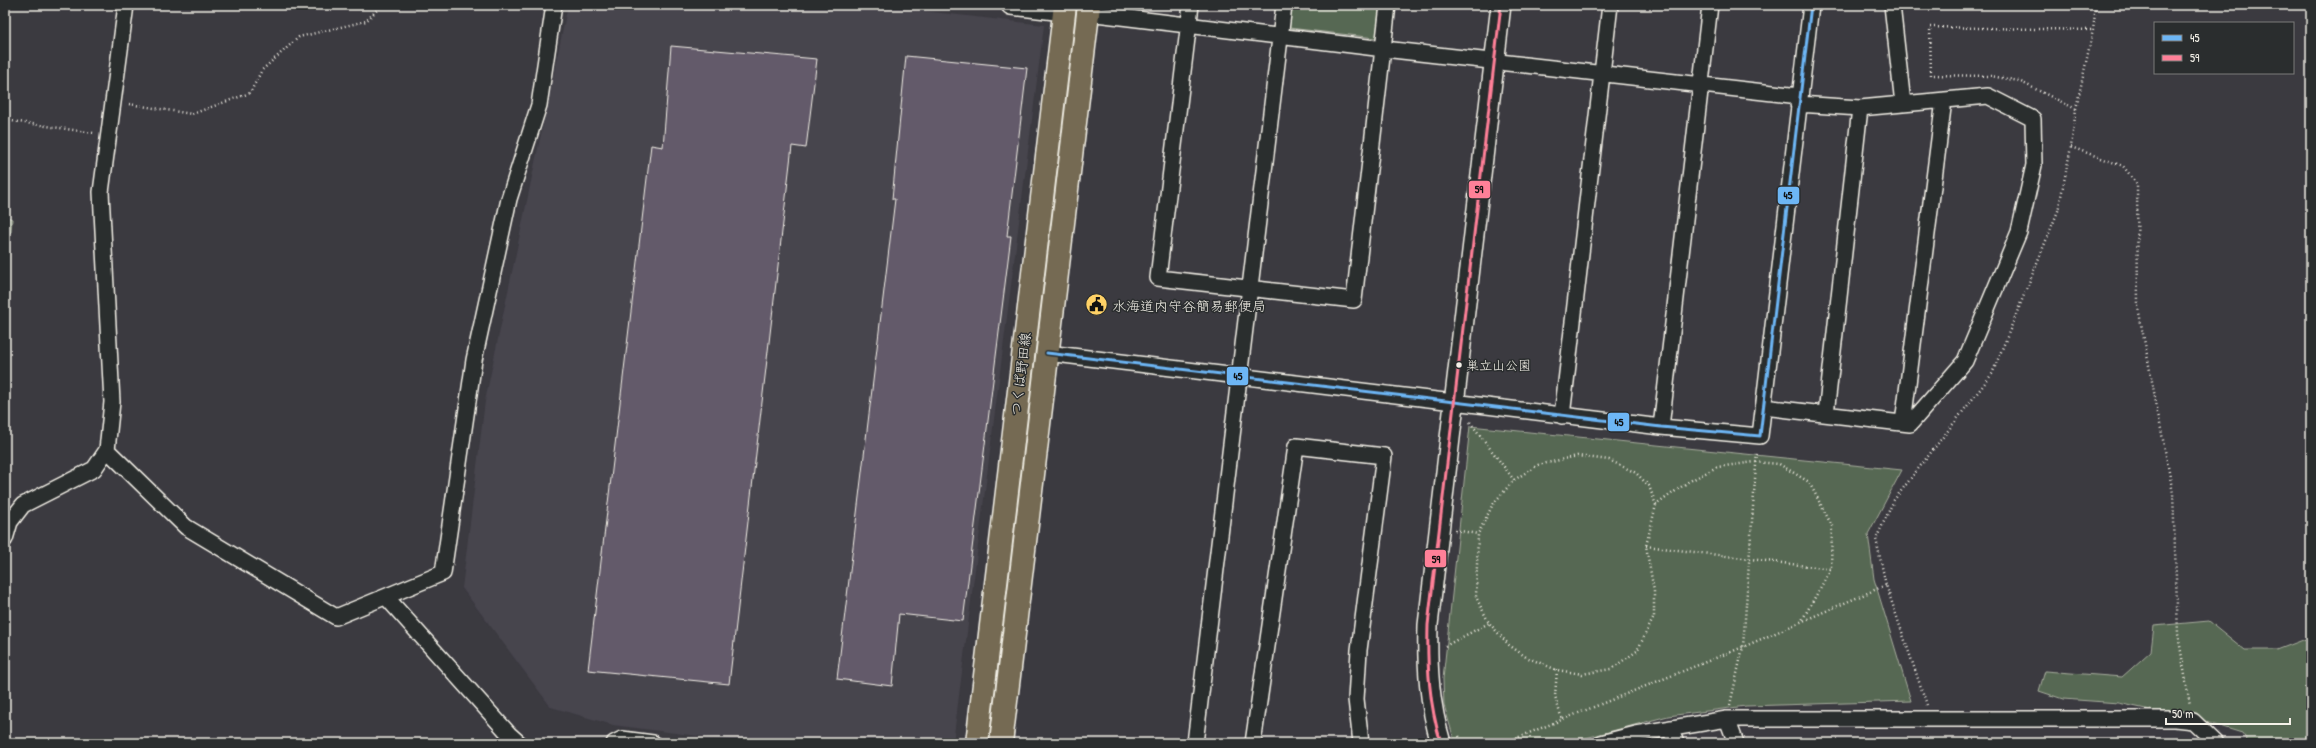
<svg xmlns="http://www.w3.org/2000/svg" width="2316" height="748" font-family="'Patrick Hand','Klee One',sans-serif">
	<rect width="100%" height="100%" fill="#3b3a40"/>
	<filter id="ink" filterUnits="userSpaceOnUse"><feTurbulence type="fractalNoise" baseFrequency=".025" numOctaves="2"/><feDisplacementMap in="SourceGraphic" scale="8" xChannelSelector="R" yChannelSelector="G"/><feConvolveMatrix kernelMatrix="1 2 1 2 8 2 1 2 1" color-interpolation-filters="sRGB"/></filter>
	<g filter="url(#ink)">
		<path fill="#47444d" d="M568,5H872L1044,25L953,743H753L613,725L551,707L462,588L485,401Z"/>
		<path fill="#576852" stroke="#a6ac9d" d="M1291,5H1380L1376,38L1289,28Z
			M5,216L12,219L11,232L5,235Z
			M1470,426L1902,470L1868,534L1874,579L1911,701L1746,706L1668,716L1567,743H1455L1444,705L1443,679Z
			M2209,621L2245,650H2277L2311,637V743H2249L2242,733L2213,724L2119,703L2063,699L2039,691L2045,671L2122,677L2151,651L2154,626Z"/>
		<path fill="#635a6b" stroke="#f4f1e8" d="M671,46L817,59L806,148L792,146L729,684L588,670L651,145L663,147Z
			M906,56L1027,68L1007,236H1011L963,621L899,614L892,686L837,679L895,199H892Z"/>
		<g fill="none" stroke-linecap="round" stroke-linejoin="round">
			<defs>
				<path id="minor" d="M1191,5L1158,278L1354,300L1388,5
					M1892,5L1903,104
					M1088,13L1384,49L1799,96
					M1047,353L1661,427L1760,436L1811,5
					M1763,407L1910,424L1965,361L2019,232L2034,165L2033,119L1988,96L1860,108L1798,104
					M1826,414L1860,108
					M1562,416L1610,5
					M1903,423L1944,100
					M1661,427L1710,5
					M107,450L186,527L336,617L443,573L474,360L509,199L539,105L554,5
					M5,539L10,522L23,505L94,469L107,450L112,402L101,192L126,5
					M387,598L509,734L519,743
					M1727,719L1736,743
					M1670,728L1676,743
					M614,743L622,739L653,743
					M1195,743L1284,5
					M1253,743L1296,446L1384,456L1359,650L1356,699L1361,743
					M1601,743L1636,734L1727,719H2175L2193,721L2216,743"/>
				<path id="tertiary" d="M1011,5L1064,11
					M1441,743C1429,704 1427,666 1428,625L1501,5"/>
				<path id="primary" d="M977,743L1065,5
					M1001,743L1089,5"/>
			</defs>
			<use href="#minor" stroke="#f4f1e8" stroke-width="18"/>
			<use href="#tertiary" stroke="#f4f1e8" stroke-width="22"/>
			<use href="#primary" stroke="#f4f1e8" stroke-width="25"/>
			<path stroke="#f4f1e8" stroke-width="2.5" stroke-dasharray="1 3" stroke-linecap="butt" d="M129,104L192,114L250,93L262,70L299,37L366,21L382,5
				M2076,109L2019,81L1991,76L1931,75L1930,27L2093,30
				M5,120L94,133
				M2071,147L2123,166L2137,184L2138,307L2173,493L2178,634L2190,705
				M1470,422L1514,480
				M1656,505L1649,486L1636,473L1609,460L1577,456L1538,465L1514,480L1493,504L1478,534L1476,597L1489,623L1509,645L1526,657L1557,670L1582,674L1611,669L1637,651L1654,617V591L1646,546L1656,505L1688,482L1717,467L1755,462L1779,464L1809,482L1832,526L1831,569L1801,622
				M1455,530L1478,534
				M1646,546L1831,569
				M1445,646L1489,623
				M1557,670L1555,696L1562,720
				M1730,705L1743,647L1757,451
				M1927,705L1886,585L1876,539L1894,500L1992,374L2058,211L2071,147L2076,109L2093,30L2096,5
				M1459,736L1462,743
				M1504,743L1743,647L1886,585"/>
			<use href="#minor" stroke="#2a2d2e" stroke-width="15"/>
			<use href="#tertiary" stroke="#2a2d2e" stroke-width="19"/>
			<use href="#primary" stroke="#746b52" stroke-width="22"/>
			<defs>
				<path id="bus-1" d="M1047,353L1661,427L1760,436L1811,5"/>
				<path id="bus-2" d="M1441,743C1429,704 1427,666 1428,625L1501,5"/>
			</defs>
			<use href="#bus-1" stroke="#2a2d2e" stroke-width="6"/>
			<use href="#bus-2" stroke="#2a2d2e" stroke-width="6"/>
			<use href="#bus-1" stroke="#6db6f5" stroke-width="3"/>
			<use href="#bus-2" stroke="#ff8098" stroke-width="3"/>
		</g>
	</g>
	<defs>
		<symbol id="civic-disc" viewBox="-11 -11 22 22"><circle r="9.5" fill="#ffd166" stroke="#2a2d2e"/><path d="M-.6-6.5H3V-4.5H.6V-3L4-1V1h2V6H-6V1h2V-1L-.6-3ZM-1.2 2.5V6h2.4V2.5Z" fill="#111"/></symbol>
	</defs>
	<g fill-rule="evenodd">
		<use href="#civic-disc" x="1084" y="292" width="25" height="25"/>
	</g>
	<circle fill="#f4f1e8" stroke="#2a2d2e" stroke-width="1.5" cx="1459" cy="365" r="3.5"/>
	<g text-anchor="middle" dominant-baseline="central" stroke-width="3" stroke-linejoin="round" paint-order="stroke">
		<g font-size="13" fill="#f4f1e8" stroke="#2a2d2e" text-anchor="start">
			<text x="1466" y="365">巣立山公園</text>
		</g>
		<g font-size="14" fill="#f4f1e8" stroke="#2a2d2e" text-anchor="start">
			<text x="1112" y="305">水海道内守谷簡易郵便局</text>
		</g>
		<g font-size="14" fill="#f4f1e8" stroke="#2a2d2e">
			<text transform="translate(1020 374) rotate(-83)">つくば野田線</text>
		</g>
	</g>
	<g stroke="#2a2d2e" stroke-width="1.5">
		<rect x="1468" y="180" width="23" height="19" rx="4" fill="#ff8098"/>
		<rect x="1777" y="186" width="23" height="19" rx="4" fill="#6db6f5"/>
		<rect x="1226" y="366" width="23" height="20" rx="4" fill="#6db6f5"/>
		<rect x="1607" y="412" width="23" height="20" rx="4" fill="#6db6f5"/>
		<rect x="1424" y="549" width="23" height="19" rx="4" fill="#ff8098"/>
	</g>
	<g font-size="11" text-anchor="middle" font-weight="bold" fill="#111">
		<text x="1479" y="193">59</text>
		<text x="1788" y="199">45</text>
		<text x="1238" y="380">45</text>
		<text x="1619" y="426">45</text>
		<text x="1436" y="563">59</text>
	</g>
	<rect width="2316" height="748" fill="none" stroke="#2a2d2e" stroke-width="20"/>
	<rect x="10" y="10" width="2296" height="728" fill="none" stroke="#f4f1e8" stroke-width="1.5" filter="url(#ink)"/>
	<rect x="2154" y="22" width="140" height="52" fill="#2a2d2e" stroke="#7b7b78"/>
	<rect x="2162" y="35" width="20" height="6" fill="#6db6f5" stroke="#7b7b78"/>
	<text x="2190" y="42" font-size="12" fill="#f4f1e8">45</text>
	<rect x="2162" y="55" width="20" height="6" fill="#ff8098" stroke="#7b7b78"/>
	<text x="2190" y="62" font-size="12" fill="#f4f1e8">59</text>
	<path d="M2166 718v6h124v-6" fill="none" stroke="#f4f1e8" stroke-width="2"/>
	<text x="2172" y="718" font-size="12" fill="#f4f1e8" stroke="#2a2d2e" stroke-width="3" paint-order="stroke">50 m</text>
</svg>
